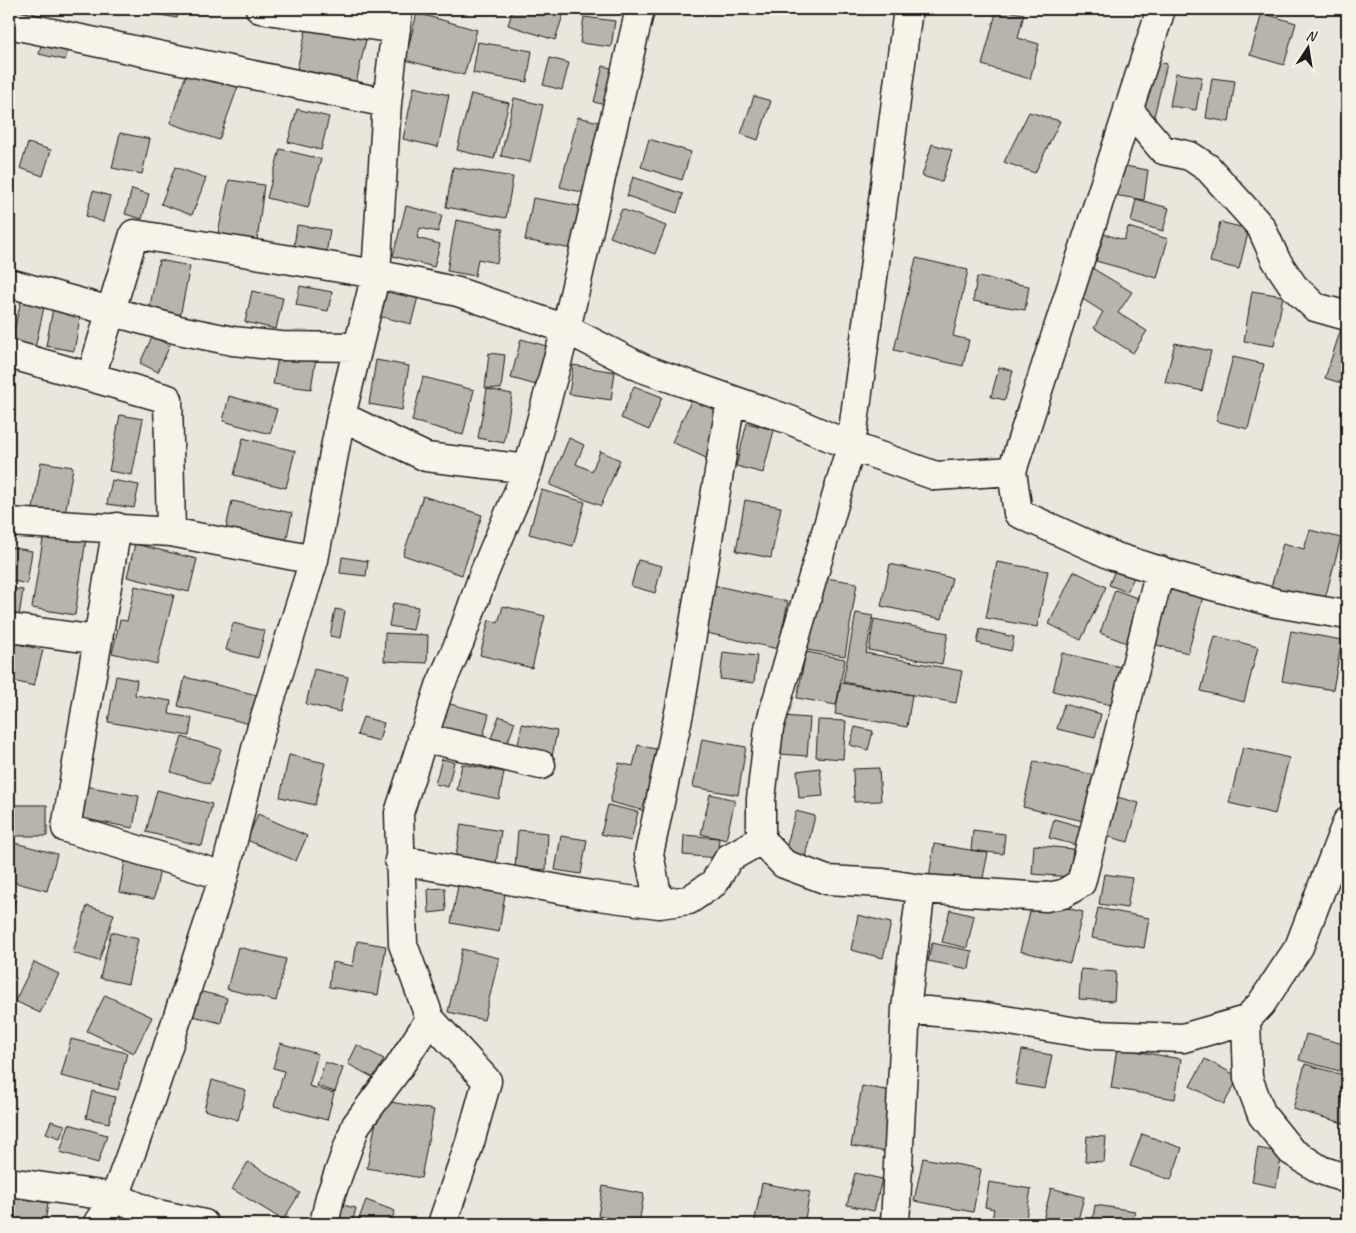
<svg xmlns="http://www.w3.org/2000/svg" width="1356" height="1233" font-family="Caveat,sans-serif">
	<rect width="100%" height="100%" fill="#eae6dc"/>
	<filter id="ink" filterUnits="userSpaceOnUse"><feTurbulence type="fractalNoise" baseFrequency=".02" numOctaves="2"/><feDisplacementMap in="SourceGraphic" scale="10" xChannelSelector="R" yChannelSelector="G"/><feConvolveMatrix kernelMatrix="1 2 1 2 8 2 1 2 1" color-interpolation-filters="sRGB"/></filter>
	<g filter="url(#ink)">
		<path fill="#b6b4ac" stroke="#1c1c1c" d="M139,9H179L177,18L139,11Z
			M513,9H565L555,40L508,25Z
			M997,9L1024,14L1018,38L1039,44L1030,79L982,65Z
			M417,13L477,30L464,75L405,60Z
			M1262,13L1296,23L1284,65L1250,55Z
			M584,17L615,21L611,47L580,43Z
			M308,21L367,35L356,83L297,69Z
			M45,27L72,34L65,60L39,54Z
			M478,42L532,51L527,82L473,73Z
			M1141,57L1167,64L1153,120L1127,113Z
			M550,58L569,63L562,90L543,85Z
			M190,62L241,78L219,140L170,123Z
			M603,66L626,72L617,108L594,102Z
			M1176,73L1202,77L1196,110L1170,106Z
			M1212,78L1235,81L1229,122L1206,118Z
			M414,87L449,95L438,147L403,139Z
			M471,94L509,103L494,159L457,150Z
			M754,96L771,101L758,140L741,134Z
			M514,98L543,105L530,162L501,156Z
			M297,109L329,117L321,150L288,142Z
			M1029,112L1060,121L1035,173L1004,162Z
			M578,117L603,123L585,193L560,187Z
			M120,133L150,139L142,174L112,168Z
			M649,139L691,152L682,180L641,167Z
			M28,143L51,150L43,176L20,168Z
			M932,144L952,150L942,182L922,176Z
			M280,149L321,159L308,208L267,198Z
			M1119,165L1148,170L1144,200L1114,195Z
			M175,167L206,178L192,215L161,204Z
			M453,167L513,177L506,218L446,207Z
			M633,177L683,194L677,213L627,196Z
			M229,180L264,185L257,242L218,233Z
			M132,189L149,194L142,219L125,214Z
			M93,191L110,196L103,222L86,216Z
			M533,198L585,207L577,250L525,240Z
			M1136,199L1169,208L1163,231L1131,222Z
			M406,206L442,215L438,232L420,228L417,238L440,244L434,267L393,256Z
			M622,209L666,226L655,254L610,237Z
			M456,220L503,229L497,263L478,259L475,276L447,271Z
			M1220,222L1249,229L1239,269L1210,262Z
			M297,225L330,230L325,260L293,254Z
			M1128,227L1168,239L1157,278L1096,261L1104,234L1124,240Z
			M916,258L968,270L953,336L969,340L963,366L894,350Z
			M159,260L190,266L180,317L149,311Z
			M1092,268L1132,292L1118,313L1147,331L1133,353L1094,328L1103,312L1076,295Z
			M977,277L1029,286L1025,310L973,301Z
			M381,285L419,293L411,324L374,315Z
			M300,286L332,292L328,311L296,305Z
			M252,291L283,298L276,329L245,322Z
			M1252,291L1283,296L1274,346L1244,341Z
			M21,301L44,307L35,348L11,343Z
			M53,308L81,313L74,351L46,346Z
			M1341,329L1347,331V385L1325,378Z
			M152,337L170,345L158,372L140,363Z
			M521,339L550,347L540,386L511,378Z
			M1175,343L1211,351L1202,391L1165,382Z
			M279,352L316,357L311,389L273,384Z
			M489,353L505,355L501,389L485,388Z
			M1233,357L1264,364L1248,429L1216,421Z
			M376,360L409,366L402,410L369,404Z
			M573,365L615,372L611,400L569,394Z
			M999,367L1013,371L1005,400L991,397Z
			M423,377L474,390L463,435L412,421Z
			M634,386L662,397L649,430L621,418Z
			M487,389L512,394L504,443L478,438Z
			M229,396L277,409L270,434L223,421Z
			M692,399L726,415L706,458L672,442Z
			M120,415L143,419L132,475L109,471Z
			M747,423L774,430L763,473L736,466Z
			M243,438L295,451L286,488L234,475Z
			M569,438L584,445L576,464L592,471L600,451L620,460L601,506L550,485Z
			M41,462L73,467L65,515L33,509Z
			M9,473L13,474L9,494Z
			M112,480L139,485L134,508L107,504Z
			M541,490L585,502L573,546L529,534Z
			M423,496L482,515L462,575L403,555Z
			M745,500L781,507L771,558L736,551Z
			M232,501L292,513L286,542L226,528Z
			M1310,530L1341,538L1322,610L1269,595L1283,543L1304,549Z
			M44,533L86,539L75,615L32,608Z
			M135,544L197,559L189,592L127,577Z
			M9,547L32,551L27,584L9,580Z
			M342,557L368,561L366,576L340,573Z
			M638,560L662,566L655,593L631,586Z
			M997,562L1048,571L1037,627L986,618Z
			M890,564L952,578L942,619L881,606Z
			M1116,567L1135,575L1127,592L1109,585Z
			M1074,571L1106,587L1081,640L1049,624Z
			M820,577L857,583L845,656L807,650Z
			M709,584L788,602L778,649L698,631Z
			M1169,584L1204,593L1188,653L1153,644Z
			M135,586L174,595L157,664L112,653L120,620L127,621Z
			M9,588L23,590L18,623L9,622Z
			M1115,590L1146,601L1132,645L1100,633Z
			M393,603L418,607L413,630L389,626Z
			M503,606L545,616L532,668L480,655L489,620L498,623Z
			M335,609L345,611L340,638L330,636Z
			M856,613L873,616L866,653L962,671L956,703L843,682Z
			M874,619L948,633L942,664L869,650Z
			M233,623L265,631L258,658L226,650Z
			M980,629L1014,637L1011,651L977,643Z
			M1291,631L1342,640L1333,690L1282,681Z
			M385,633L428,635L427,663L384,661Z
			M1215,636L1258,647L1244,702L1201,691Z
			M9,642L43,650L34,686L9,680Z
			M723,652L757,656L754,683L720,679Z
			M806,652L845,659L836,705L797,698Z
			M1062,653L1121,667L1111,705L1053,691Z
			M314,669L348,677L340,712L306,704Z
			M116,676L137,680L135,695L171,701L169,714L192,718L189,736L108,722Z
			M185,677L257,695L250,724L178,706Z
			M841,683L912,695L907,727L835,714Z
			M446,703L489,714L480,748L438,738Z
			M1064,704L1101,714L1095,738L1057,729Z
			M499,716L515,722L505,750L489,744Z
			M782,716L810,718L807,756L780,754Z
			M363,717L384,723L379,741L357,735Z
			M818,720L846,721L843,759L816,757Z
			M522,724L557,731L552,757L517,750Z
			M855,727L873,731L868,750L850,745Z
			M9,730L15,731L9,764Z
			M182,737L221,749L210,784L171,772Z
			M702,739L746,747L738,795L693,787Z
			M638,745L664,751L649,812L610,802L619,763L633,766Z
			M1243,747L1289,758L1275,814L1229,803Z
			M289,755L325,763L315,805L280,797Z
			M442,759L454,762L448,787L435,784Z
			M1034,761L1103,777L1092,823L1023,807Z
			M462,764L504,772L499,799L457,790Z
			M820,768L823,796L799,798L797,771Z
			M879,768L881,801L854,802L853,769Z
			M85,786L139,796L133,828L79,818Z
			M157,790L212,804L202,846L146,832Z
			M710,794L735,800L726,840L701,834Z
			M1117,797L1139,803L1128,842L1106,836Z
			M9,805H47V836H9Z
			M608,805L638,812L631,841L601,834Z
			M796,811L815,816L805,857L785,852Z
			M258,814L307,836L296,861L247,840Z
			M1054,819L1093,830L1088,848L1049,838Z
			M461,824L501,831L496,863L456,856Z
			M518,830L548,833L546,870L515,867Z
			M973,830L1005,834L1003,854L971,850Z
			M684,835L719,838L717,858L683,855Z
			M561,836L587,840L581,874L555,870Z
			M11,842L57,854L47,891L9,881Z
			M934,844L988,853L981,887L929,878Z
			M1034,845L1073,849L1070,877L1032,874Z
			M125,861L160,869L154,899L119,892Z
			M1104,874L1132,878L1127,908L1099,904Z
			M459,880L506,888L499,932L451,923Z
			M445,888L446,911L429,913L428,889Z
			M9,891L17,894L9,921Z
			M1033,900L1083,912L1070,963L1020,951Z
			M87,906L114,914L99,961L73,953Z
			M1098,908L1149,918L1144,948L1092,938Z
			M950,910L974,916L967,948L942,942Z
			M858,915L891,923L883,958L851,950Z
			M111,932L138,939L128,984L100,978Z
			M357,941L386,946L378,995L329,987L332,962L353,966Z
			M932,943L972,951L969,969L928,961Z
			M238,947L286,959L276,1001L227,989Z
			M462,949L499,958L484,1020L448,1012Z
			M34,962L59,974L40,1013L15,1001Z
			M1081,969L1116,972L1114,1001L1079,999Z
			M194,990L227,998L221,1023L189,1015Z
			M105,995L152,1017L134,1053L87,1031Z
			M1306,1034L1347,1045V1073L1299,1060Z
			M71,1039L127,1053L118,1090L61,1076Z
			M280,1043L318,1054L309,1086L334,1093L327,1120L274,1106L284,1071L273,1068Z
			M357,1045L384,1059L374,1078L348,1064Z
			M1117,1048L1181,1059L1175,1099L1111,1088Z
			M1022,1050L1052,1055L1045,1089L1015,1084Z
			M1205,1059L1239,1077L1224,1104L1190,1086Z
			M325,1062L343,1068L335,1092L317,1086Z
			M1305,1064L1347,1076L1342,1103L1347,1105V1124L1293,1109Z
			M212,1080L246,1090L238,1120L204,1110Z
			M862,1086L898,1092L888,1152L851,1146Z
			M92,1091L115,1097L109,1123L86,1118Z
			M380,1100L434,1110L421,1178L367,1168Z
			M51,1121L65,1125L60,1138L46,1133Z
			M69,1124L107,1135L98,1163L60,1152Z
			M1142,1134L1182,1148L1171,1180L1130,1166Z
			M1087,1136L1106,1137L1104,1162L1085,1161Z
			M1258,1148L1282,1153L1276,1187L1252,1182Z
			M923,1158L981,1169L973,1212L914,1201Z
			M248,1162L300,1193L283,1220L232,1189Z
			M855,1173L882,1179L874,1211L847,1205Z
			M989,1182L1031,1189L1025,1224H991L994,1209L985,1207Z
			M762,1183L810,1192L804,1224H754Z
			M603,1186L644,1194L639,1224L598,1216Z
			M1051,1188L1084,1197L1077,1224H1042Z
			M9,1196L48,1203L45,1224H9Z
			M366,1200L395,1211L390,1224H357Z
			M333,1203L356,1208L352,1224H328Z
			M1095,1205L1135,1211L1132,1224H1092Z"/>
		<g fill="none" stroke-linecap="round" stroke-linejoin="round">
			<defs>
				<path id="minor" d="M260,9L396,29
					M9,24L387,103
					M1128,109L1163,150L1190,156L1208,168L1261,227L1276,260L1294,287L1315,307L1347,316
					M9,283L179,330L233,341L281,346L357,347
					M9,354L168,399L171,532
					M91,377L134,234L376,274L458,292L566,329L642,368L790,420L851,446L936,476L1012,471L1018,513L1113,556L1183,578L1276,603L1347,615
					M341,416L426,457L528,469
					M1012,471L1161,9
					M9,522L171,532L314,560L260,733L224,876L150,1101L115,1197L97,1224
					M117,527L66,828L224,876
					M314,560L341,416L376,274L387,103L398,9
					M9,628L98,640
					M422,737L541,765
					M399,860L591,895L659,904L689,900L714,883L729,858L761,840
					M921,889L1046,897L1063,894L1081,883L1160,570
					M659,904L649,854L680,708L731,400
					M906,1009L980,1016L1095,1035L1183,1038L1246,1020L1261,1004L1299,947L1347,822
					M430,1019L487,1081L470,1142L442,1224
					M1246,1020L1248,1078L1262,1115L1291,1151L1321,1170L1347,1179
					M9,1182L115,1197L153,1213L204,1224
					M324,1224L330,1197L356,1125L397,1070L430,1019L403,944L399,813L440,686L460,641L484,573L528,469L566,329L640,9
					M895,1224L906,1009L921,889L883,883L827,880L784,864L761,840V799L769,728L851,446L908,9"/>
			</defs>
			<use href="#minor" stroke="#1c1c1c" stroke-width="31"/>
			<use href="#minor" stroke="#f7f3e8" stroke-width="28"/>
		</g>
	</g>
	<rect width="1356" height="1233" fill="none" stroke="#f7f3e8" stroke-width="30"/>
	<rect x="15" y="15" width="1326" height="1203" fill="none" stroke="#1c1c1c" stroke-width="2" filter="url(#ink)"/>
	<g transform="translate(1308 48) rotate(12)" stroke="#f7f3e8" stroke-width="4" paint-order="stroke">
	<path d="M0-4L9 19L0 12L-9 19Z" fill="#1c1c1c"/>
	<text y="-8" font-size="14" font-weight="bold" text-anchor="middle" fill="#1c1c1c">N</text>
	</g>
</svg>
